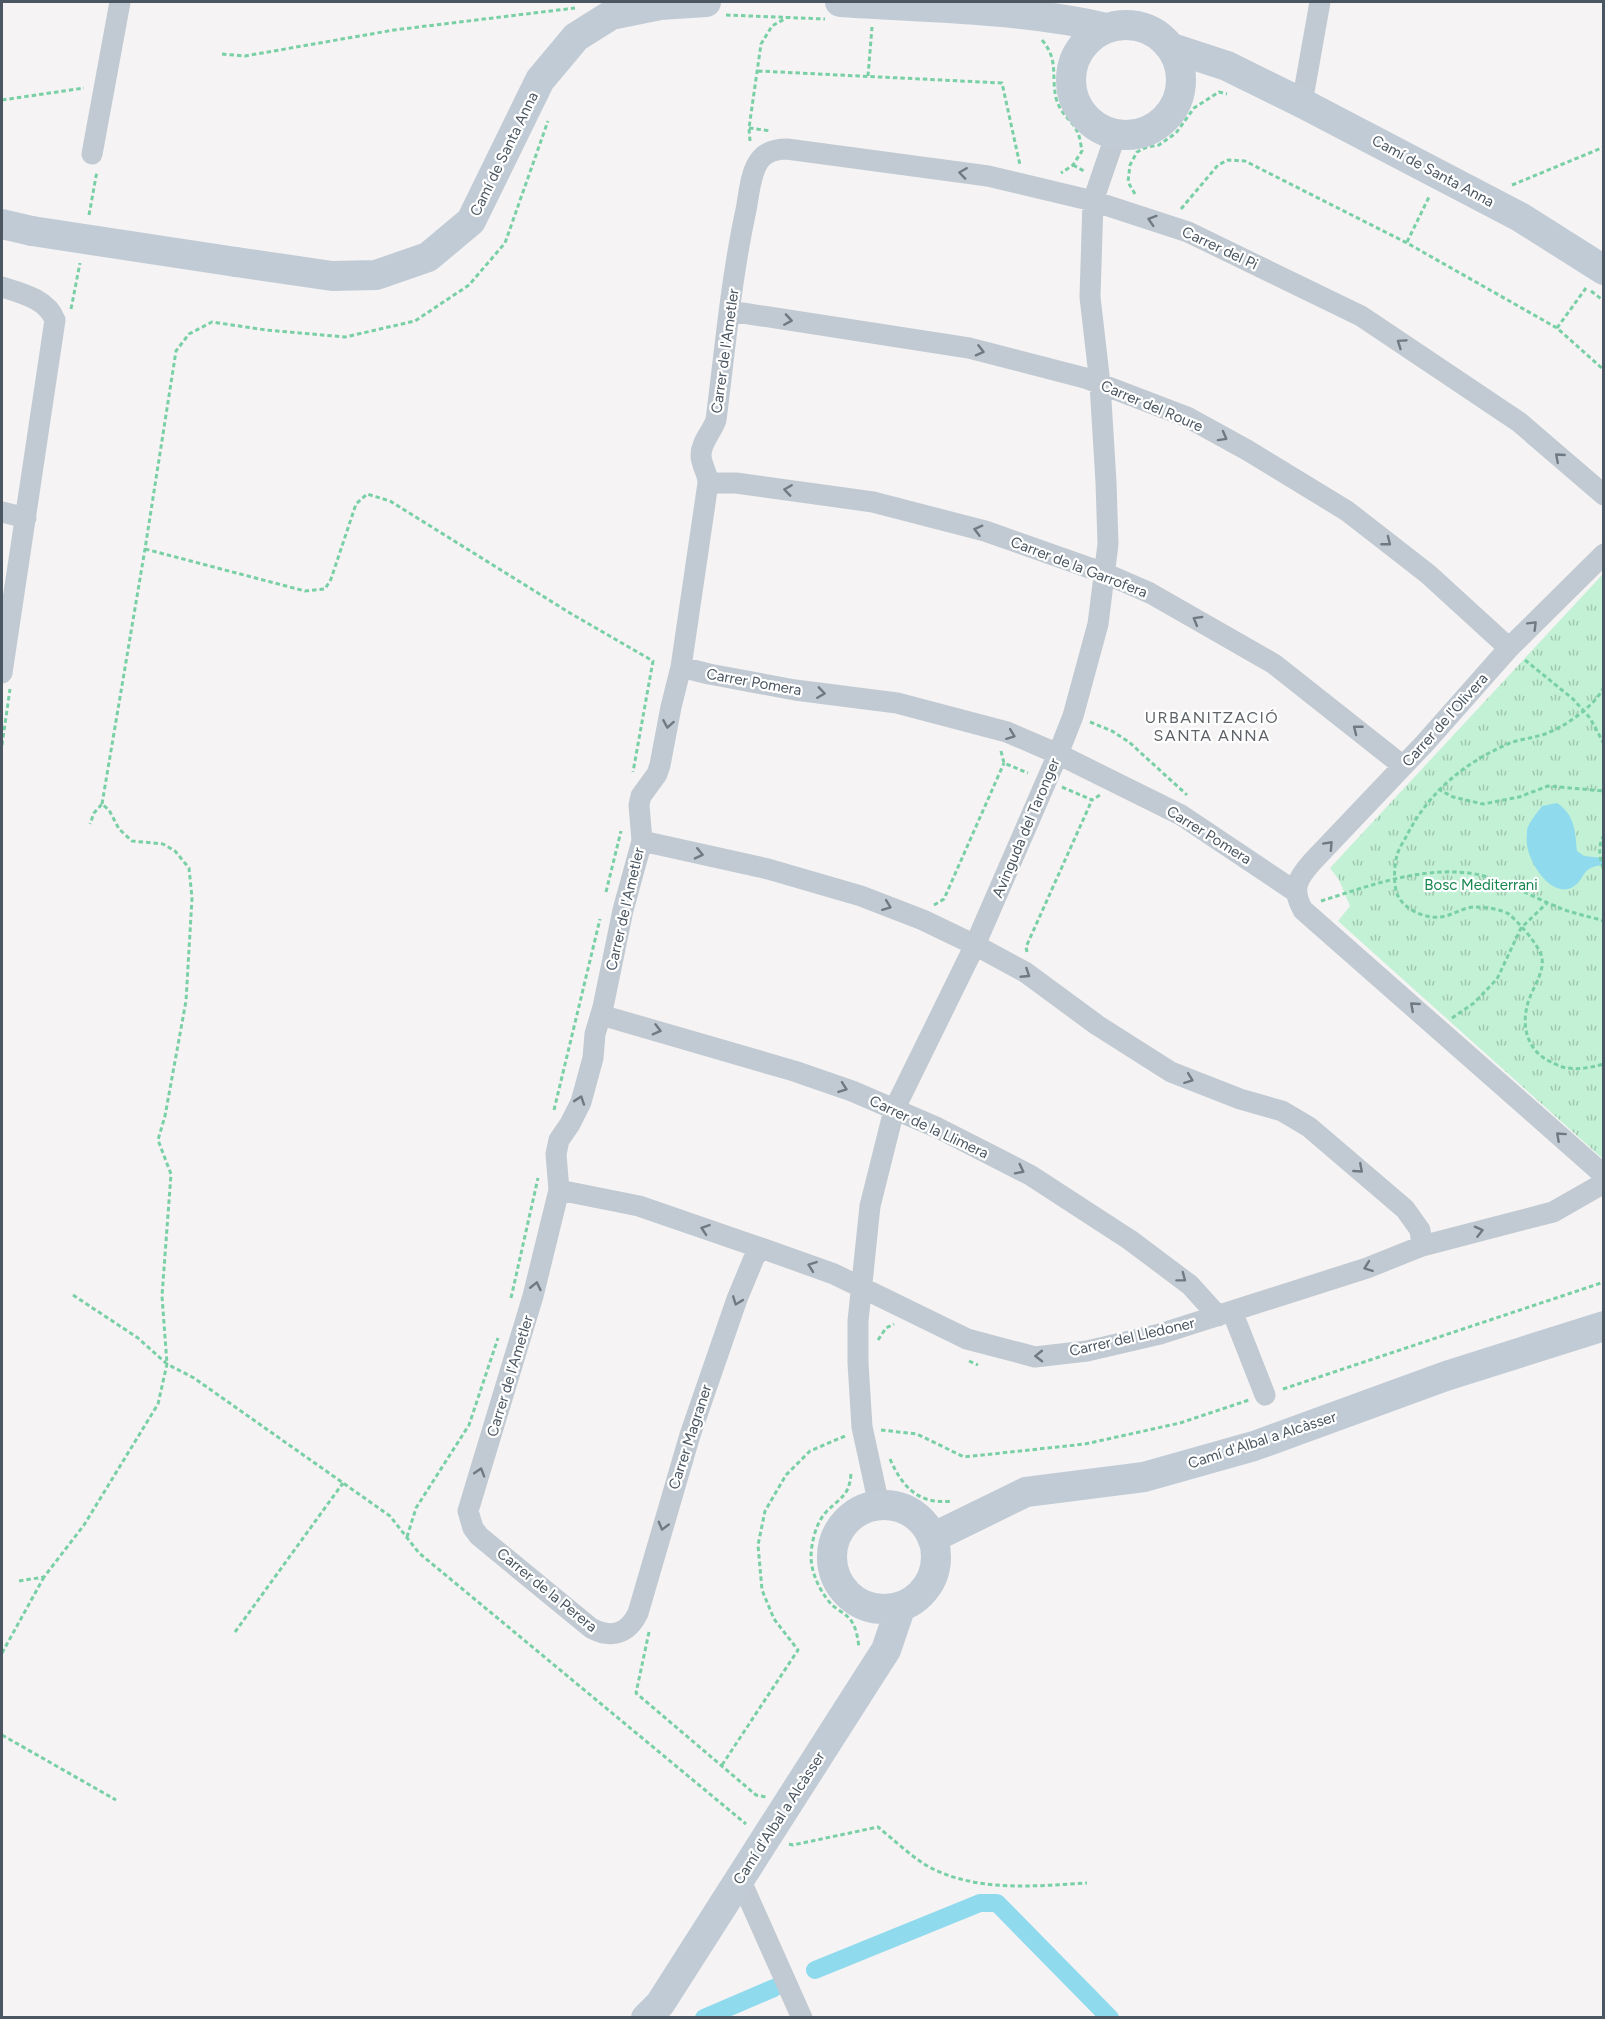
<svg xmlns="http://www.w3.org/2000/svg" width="1605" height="2019" font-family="Figtree,sans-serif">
	<defs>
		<pattern id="grass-tufts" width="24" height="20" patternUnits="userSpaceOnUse" patternTransform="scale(1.5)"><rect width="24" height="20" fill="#c3f1d5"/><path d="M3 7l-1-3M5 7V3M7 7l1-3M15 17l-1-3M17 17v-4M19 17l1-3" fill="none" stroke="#a0c6b0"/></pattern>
	</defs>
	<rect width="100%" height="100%" fill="#f5f3f3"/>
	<path fill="url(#grass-tufts)" d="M1603,574V1159L1338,921L1350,906L1339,880L1330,868Z"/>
	<path fill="#90daee" d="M1557,803C1575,815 1575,831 1577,851L1584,856L1603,858V865C1579,867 1586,881 1571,888C1550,897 1528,861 1527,844C1526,840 1527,834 1527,830C1529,822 1537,813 1542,806Z"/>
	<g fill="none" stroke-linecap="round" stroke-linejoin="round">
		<path stroke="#90daee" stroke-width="18" d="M815,1970L980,1903H997L1110,2018
			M704,2018L774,1988"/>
		<path stroke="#7ad0a6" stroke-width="3" stroke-dasharray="4.5 3" stroke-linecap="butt" d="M726,15L825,19
			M1042,40C1059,60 1051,75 1056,98C1061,116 1072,119 1078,133C1080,138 1081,146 1082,151L1073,165L1061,173
			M222,54L245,56L394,30L575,8
			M758,71L1002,83L1020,165
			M868,76L872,27
			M2,100L84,88
			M749,128L771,131
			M750,141L749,128L761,44L772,26L788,17
			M1073,165L1084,171
			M1512,185L1604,147
			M1135,194L1128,182L1130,165L1137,152L1147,147L1159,145L1176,133L1194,108L1219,92L1227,94
			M1181,209L1218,165L1228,160L1245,161L1407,243L1557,328L1604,370
			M89,215L97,171
			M1407,242L1429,197
			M1591,291L1604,301
			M71,309L80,263
			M1557,328L1586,288
			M145,549L305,591L325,589L331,579L356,504L367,494L390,501L570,613L653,661L633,772
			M1525,660L1573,699L1590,718L1604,744
			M1604,687C1594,707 1566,726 1545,734C1533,738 1521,739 1510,743C1465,762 1429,792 1407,835C1404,841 1399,848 1397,855C1394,866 1393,885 1398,896C1405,910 1426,919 1440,917C1452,916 1463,907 1475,907C1485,907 1502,909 1510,915C1519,923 1540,946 1542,958C1544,972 1535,984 1530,997C1520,1022 1525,1050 1551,1062C1556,1064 1562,1068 1568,1068C1580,1070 1592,1067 1604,1064
			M1090,722L1112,731L1129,742L1187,795
			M2,745L10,689
			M1001,751L1004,763L1028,773
			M1062,787L1092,800L1100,795
			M1438,789L1453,797L1483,804L1519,797L1548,786L1604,791
			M102,804L145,549L176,351L189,334L212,322L266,330L345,337L415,321L469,285L505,243L548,121
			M1604,835C1597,846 1600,859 1604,871
			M606,892L621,831
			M1321,901C1369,886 1418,867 1469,873C1499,877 1528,895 1555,906C1570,913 1588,916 1604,921
			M934,905L944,899L1004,763
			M1027,952L1026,947L1092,800
			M1452,1018L1474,1003L1497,979L1521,928L1547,903
			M554,1110L600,919
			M73,1295L138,1338L167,1364L162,1296L171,1174L158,1140L165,1116L186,1001L192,898L189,868L175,851L163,844L132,841L119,829L109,810L102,804L94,813L90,824
			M511,1298L538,1178
			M878,1340L886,1328L894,1324
			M969,1361L978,1365
			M1283,1389L1604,1282
			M881,1430L917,1434L964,1457L1085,1444L1180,1423L1249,1400
			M890,1459C902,1486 918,1505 951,1501
			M851,1474C849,1496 841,1497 827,1511C816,1522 811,1543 811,1558C812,1575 820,1591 831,1604C836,1609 844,1613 849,1618C856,1625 858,1639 859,1648
			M407,1537L416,1508L469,1425L498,1338
			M19,1581L44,1577L84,1525L158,1404L167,1364L194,1378L390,1516L419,1553L746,1824
			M235,1632L343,1483
			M649,1632L636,1693L756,1795L766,1797
			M2,1653L44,1577
			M2,1735L116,1800
			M722,1765L798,1650L774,1619L762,1590L758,1545L765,1511L786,1475L810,1451L845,1436
			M789,1844L793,1845L878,1827C893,1839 916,1861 933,1869C981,1892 1035,1886 1087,1883"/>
		<path stroke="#c1cad2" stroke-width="21" d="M1302,103L1320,2
			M92,154L120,2
			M2,287C21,293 47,299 55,320L2,673
			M730,311L969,348L1085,378L1187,417L1247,450L1347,511L1428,574L1509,648
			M708,483H736L873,502L985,531L1104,573L1150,593L1274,664L1403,766
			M2,512L26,518
			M1604,554L1509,648L1425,743L1312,862C1297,879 1291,889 1303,910L1604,1175
			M681,667L709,674L795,690L897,703L1007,732L1058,754L1181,815L1296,892
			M642,841L768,869L861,896L923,920L975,945L1025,972L1097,1025L1171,1072L1240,1099L1282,1111L1309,1127L1405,1209L1420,1230L1422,1246
			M601,1015L794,1071L852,1091L938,1128L1030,1175L1130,1240L1190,1285L1218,1316
			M559,1190L639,1206L761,1248L834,1274L967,1339L1035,1357L1087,1351L1160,1334L1367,1268L1422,1246L1553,1212L1604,1183
			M761,1248L754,1258L737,1299L690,1435L638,1613C628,1634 611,1639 591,1628L479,1536L473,1528L468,1511L533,1296L559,1190L556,1154L559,1140L570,1124L581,1102L593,1058L595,1034L603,1007L623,910L642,841L639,805L641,796L657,774L660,765L671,707L681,667L708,483C708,473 701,465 701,455C701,442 712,432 716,420C725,350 731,279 746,210C749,195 750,174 759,161C766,151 776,149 787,149L988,176L1093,201L1188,232L1361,316L1519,422L1604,495
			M1232,1311L1265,1395
			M879,1505L862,1427L858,1363V1321L870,1206L894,1110L975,945L1058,754L1073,716L1098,624L1108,544L1106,482L1100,384L1090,297L1093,201L1116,134
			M740,1879L802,2018"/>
		<path stroke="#c1cbd6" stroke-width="30" d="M840,2C929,8 1020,8 1107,28
			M1071 80a55 55 0 1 1 110 0a55 55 0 1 1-110 0Z
			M1172,48L1227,66L1302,103L1520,217L1604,270
			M2,224L32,231
			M236,262L332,276L376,275L428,257L471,221L540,80L576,37L611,15L660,5L706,2
			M832 1557a52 52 0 1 1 104 0a52 52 0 1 1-104 0Z
			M932,1538L1026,1492L1144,1477L1254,1446L1446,1376L1604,1326
			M646,2018L660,2004L868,1678L886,1650L901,1606"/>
		<path stroke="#c1cbd6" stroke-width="30" d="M32,231L236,262"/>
	</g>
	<defs><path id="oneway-chevron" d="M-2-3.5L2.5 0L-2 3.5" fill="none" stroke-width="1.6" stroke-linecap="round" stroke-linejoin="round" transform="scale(1.5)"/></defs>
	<g stroke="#6e7983">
		<use href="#oneway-chevron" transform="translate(963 173) rotate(-172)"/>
		<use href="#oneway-chevron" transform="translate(1152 220) rotate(-162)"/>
		<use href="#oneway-chevron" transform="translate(788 320) rotate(9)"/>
		<use href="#oneway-chevron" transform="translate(1401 343) rotate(-146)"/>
		<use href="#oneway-chevron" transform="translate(980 351) rotate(14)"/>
		<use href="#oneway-chevron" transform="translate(1223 437) rotate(29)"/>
		<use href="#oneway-chevron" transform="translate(1559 457) rotate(-139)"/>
		<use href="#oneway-chevron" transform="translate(788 490) rotate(-172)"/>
		<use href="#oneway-chevron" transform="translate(978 530) rotate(-165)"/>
		<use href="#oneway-chevron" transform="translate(1387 542) rotate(38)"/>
		<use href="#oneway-chevron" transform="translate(1197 620) rotate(-150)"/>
		<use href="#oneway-chevron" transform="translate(1533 625) rotate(-45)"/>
		<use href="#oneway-chevron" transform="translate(821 693) rotate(8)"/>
		<use href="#oneway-chevron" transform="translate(668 724) rotate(100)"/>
		<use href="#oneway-chevron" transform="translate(1357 729) rotate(-142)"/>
		<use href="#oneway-chevron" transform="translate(1011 735) rotate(21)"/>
		<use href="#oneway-chevron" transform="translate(1329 845) rotate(-47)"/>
		<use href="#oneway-chevron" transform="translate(699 854) rotate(13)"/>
		<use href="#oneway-chevron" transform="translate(887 906) rotate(21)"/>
		<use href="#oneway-chevron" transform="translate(1026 974) rotate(33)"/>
		<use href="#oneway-chevron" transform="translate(1414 1006) rotate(-139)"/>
		<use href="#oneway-chevron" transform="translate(657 1030) rotate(15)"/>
		<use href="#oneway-chevron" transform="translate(1189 1079) rotate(21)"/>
		<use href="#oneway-chevron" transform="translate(843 1088) rotate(20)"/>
		<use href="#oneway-chevron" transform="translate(580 1100) rotate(-71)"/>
		<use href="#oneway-chevron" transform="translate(1560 1136) rotate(-138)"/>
		<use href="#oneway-chevron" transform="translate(1359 1169) rotate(41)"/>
		<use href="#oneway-chevron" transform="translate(1020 1170) rotate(27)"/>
		<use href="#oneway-chevron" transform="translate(705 1229) rotate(-161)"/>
		<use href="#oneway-chevron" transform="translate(1479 1231) rotate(-14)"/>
		<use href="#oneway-chevron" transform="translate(812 1266) rotate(-160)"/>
		<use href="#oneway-chevron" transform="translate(1368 1267) rotate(160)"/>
		<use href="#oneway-chevron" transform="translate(1182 1278) rotate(37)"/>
		<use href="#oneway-chevron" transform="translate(536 1286) rotate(-77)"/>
		<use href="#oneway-chevron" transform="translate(737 1301) rotate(111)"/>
		<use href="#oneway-chevron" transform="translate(1039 1356) rotate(179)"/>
		<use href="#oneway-chevron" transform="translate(480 1472) rotate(-73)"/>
		<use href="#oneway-chevron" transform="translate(663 1526) rotate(105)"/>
	</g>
	<g text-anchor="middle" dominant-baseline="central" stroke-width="4.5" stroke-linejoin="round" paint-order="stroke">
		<g font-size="15" fill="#4a5661" stroke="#fff">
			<text transform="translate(504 154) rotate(-64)">Camí de Santa Anna</text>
			<text transform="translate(1433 171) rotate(28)">Camí de Santa Anna</text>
			<text transform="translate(1220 248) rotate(25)">Carrer del Pi</text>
			<text transform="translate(725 351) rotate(-82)">Carrer de l'Ametler</text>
			<text transform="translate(1152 406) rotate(23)">Carrer del Roure</text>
			<text transform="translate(1079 567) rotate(21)">Carrer de la Garrofera</text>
			<text transform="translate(754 682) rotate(10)">Carrer Pomera</text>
			<text transform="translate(1445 720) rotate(-48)">Carrer de l'Olivera</text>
			<text transform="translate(1026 828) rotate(-67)">Avinguda del Taronger</text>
			<text transform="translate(1209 835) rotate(32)">Carrer Pomera</text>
			<text transform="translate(625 909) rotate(-77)">Carrer de l'Ametler</text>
			<text transform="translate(929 1127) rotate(25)">Carrer de la Llimera</text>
			<text transform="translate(1132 1337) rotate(-13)">Carrer del Lledoner</text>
			<text transform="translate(510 1376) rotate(-73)">Carrer de l'Ametler</text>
			<text transform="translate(690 1437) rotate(-72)">Carrer Magraner</text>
			<text transform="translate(1262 1440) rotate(-18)">Camí d'Albal a Alcàsser</text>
			<text transform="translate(547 1590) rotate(39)">Carrer de la Perera</text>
			<text transform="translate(779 1818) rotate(-57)">Camí d'Albal a Alcàsser</text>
		</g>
		<g font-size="15" fill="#17864f" stroke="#fff">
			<text x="1481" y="885">Bosc Mediterrani</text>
		</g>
		<g font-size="16" letter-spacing="1.5" fill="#5f6368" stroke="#fff">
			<text x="1212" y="717">URBANITZACIÓ<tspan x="1212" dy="18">SANTA ANNA</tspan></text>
		</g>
	</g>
	<rect width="1605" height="2019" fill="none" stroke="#4a5661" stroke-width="6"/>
</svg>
